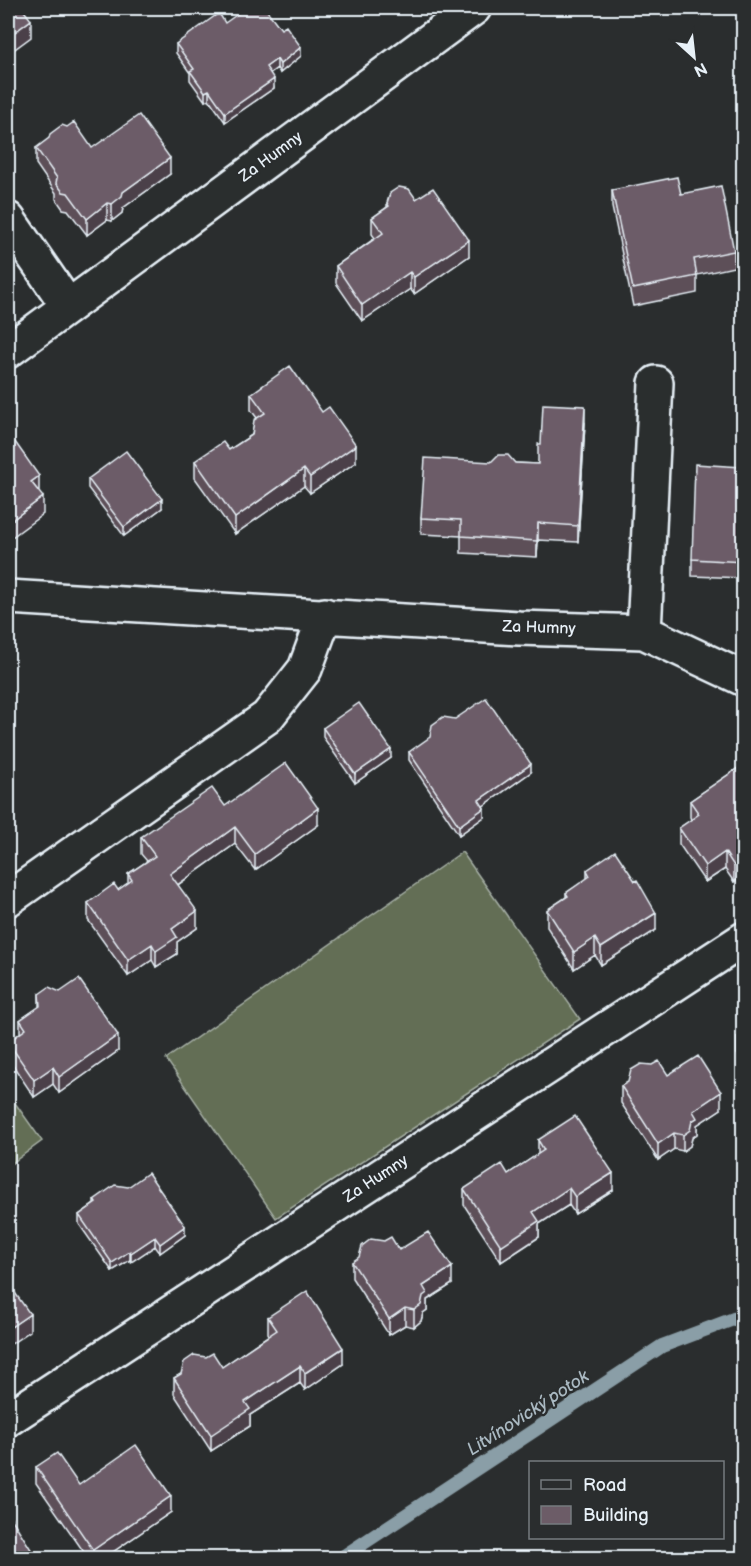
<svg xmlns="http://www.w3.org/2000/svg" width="751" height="1566" font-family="'Balsamiq Sans',sans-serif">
	<rect width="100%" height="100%" fill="#2a2d2e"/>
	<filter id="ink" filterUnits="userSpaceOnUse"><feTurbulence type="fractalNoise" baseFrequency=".0167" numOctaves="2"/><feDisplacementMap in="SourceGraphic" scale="12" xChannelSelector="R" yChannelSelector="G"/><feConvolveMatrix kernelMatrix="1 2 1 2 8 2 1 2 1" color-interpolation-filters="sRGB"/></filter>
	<g filter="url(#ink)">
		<path fill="#646e54" stroke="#a6b0a6" stroke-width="1.5" d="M462,852L580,1019L276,1218L166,1059Z
			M8,1093L42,1141L8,1166Z"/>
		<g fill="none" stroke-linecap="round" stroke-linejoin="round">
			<path stroke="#8a9ea7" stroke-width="14" d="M341,1558L662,1346L744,1315"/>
			<defs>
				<path id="minor" d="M8,219L68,306
					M8,351L474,8
					M8,597L519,628L644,632L744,679
					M644,632L656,383
					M8,899L267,717L305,669L325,615
					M8,1419L744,939"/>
			</defs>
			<use href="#minor" stroke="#e8f1f8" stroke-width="38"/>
			<use href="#minor" stroke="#2a2d2e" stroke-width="33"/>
		</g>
		<path fill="#5d4f59" stroke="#e8f1f8" stroke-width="1.5" d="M225,23L301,56L280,73L277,68L270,73L274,88L225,122L209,99L205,101L190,80V73L176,53V44Z
			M36,148H92L170,174L123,208L122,213L112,221L107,220L87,235L68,210L63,209L56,199V193L36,164Z
			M612,190L681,194L734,251V267L697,275V293L633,306L612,207Z
			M416,199L469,256L414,294L410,289L362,321L336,283V266L375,238L372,234V218L387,207V203Z
			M251,394L356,462L310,493L304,486L235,534L195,478V461L229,450L252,435L257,418L251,410Z
			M585,423L578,542L538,540L537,557L461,553V536L421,534V518L515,463L538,464L541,444Z
			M88,479L162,508L124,536L88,488Z
			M742,483L741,502L744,506V578L692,576V559Z
			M323,728L391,758L355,783L323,737Z
			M409,752L531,772L483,806L484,817L459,835L409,760Z
			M744,764V876L734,882L725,869L705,882L679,844V828L691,820L690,817V801Z
			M225,806L318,825L255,870L235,844L178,885L197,928L177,942V954L156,967L152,960L128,976L88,920V903L118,890L128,883V874L147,861L141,854V837Z
			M587,870L656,930L601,965L595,955L574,969L547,927V910L566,897V893L587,879Z
			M39,994L118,1051L59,1093L53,1084L34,1097L8,1058V1042L20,1033V1020L39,1007Z
			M744,1033V1063L737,1054V1037Z
			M668,1075L721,1109L697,1125V1134L692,1138L690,1146L683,1151L674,1149L658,1160L621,1103V1086Z
			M538,1140L613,1190L575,1214L569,1205L539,1224V1237L501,1262L464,1205V1189L508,1174L538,1154Z
			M94,1200L185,1235L160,1253L155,1246L131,1262L130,1260L112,1271L79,1224V1215L94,1204Z
			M399,1250L452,1284L427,1300V1310L423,1313L421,1321L414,1327L405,1325L389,1335L352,1278V1262Z
			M268,1317L343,1364L305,1390L300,1383L250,1415V1426L211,1451L174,1394V1378L181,1374L222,1367L269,1335L268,1333Z
			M36,1467L79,1485L171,1512L104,1558H88L36,1483Z"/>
		<path fill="#4c4048" stroke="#e8f1f8" stroke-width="1.5" d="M31,20V37L8,54V37Z
			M301,47V56L280,73V64Z
			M277,59V68L266,76V67Z
			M274,79V88L225,122V113Z
			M209,90V99L205,101V92Z
			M170,158V174L123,208L122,213L112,221V204L123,192Z
			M107,203V220L87,235V219Z
			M469,240V256L414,294V277Z
			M410,272V289L362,321V305Z
			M585,406V423L578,542V526Z
			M356,445V462L310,493V477Z
			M304,469V486L235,534V518Z
			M39,476V492L31,482Z
			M43,497V514L8,540V523Z
			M162,499V508L124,536V527Z
			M538,523V540L537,557V541Z
			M391,749V758L355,783V774Z
			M531,764V772L479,809V800Z
			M318,808V825L255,870V854Z
			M484,808V817L459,835V826Z
			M235,827V844L170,890V874Z
			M725,852V869L705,882V866Z
			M744,859V876L734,882V866Z
			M197,911V928L177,942V954L156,967V951L172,929Z
			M656,913V930L601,965V948Z
			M595,938V955L574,969V952Z
			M152,944V960L128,976V960Z
			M118,1035V1051L59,1093V1077Z
			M53,1067V1084L34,1097V1080Z
			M721,1092V1109L697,1125V1134L692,1138L690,1146L683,1151V1135L693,1111Z
			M674,1133V1149L658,1160V1144Z
			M613,1173V1190L575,1214V1197Z
			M569,1188V1205L539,1224V1237L501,1262V1246L533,1212Z
			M185,1226V1235L160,1253V1244Z
			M155,1237V1246L131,1262V1253Z
			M130,1251V1260L112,1271V1263Z
			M452,1267V1284L427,1300V1310L423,1313L421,1321L414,1327V1310L423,1286Z
			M405,1308V1325L389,1335V1319Z
			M30,1314V1331L8,1346V1329Z
			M343,1348V1364L305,1390V1373Z
			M300,1366V1383L250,1415V1426L211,1451V1435L245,1402Z
			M171,1496V1512L104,1558H93V1550Z
			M32,1551V1558H21Z"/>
		<path fill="#6c5c67" stroke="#e8f1f8" stroke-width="1.5" d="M8,8H22L31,20L8,37Z
			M246,8H265L281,29L286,26L301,47L280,64L277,59L266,67L274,79L225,113L209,90L205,92L190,71L194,69L176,44L219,13L225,23Z
			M139,115L170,158L123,192L122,196L112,204L107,203L87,219L68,193L63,192L56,183L57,178L36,148L49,138L50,134L62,125L67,127L74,122L92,148Z
			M677,177L681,194L721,186L734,251L694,259L697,276L633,289L612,190Z
			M399,187L409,189L416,199L433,188L469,240L414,277L410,272L362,305L336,266L383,233L372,218L389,206L387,203L390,193Z
			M290,366L322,412L329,407L356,445L310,477L304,469L235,518L195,461L223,442L229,450L252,435L254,420L265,413L251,394Z
			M543,404L585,406L578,526L538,523L537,541L461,536V520L421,518L425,458L491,462L498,455H508L515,463L538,464V444H541Z
			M8,432L39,476L31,482L43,497L8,523Z
			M126,451L162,499L124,527L88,479Z
			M695,464L742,467L740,501L744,506V562L692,559Z
			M486,698L531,764L479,800L484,808L459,826L409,752L430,737L432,725L443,717L455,719Z
			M359,703L391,749L355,774L323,728Z
			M286,763L318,808L255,854L235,827L170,874L197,911L172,929L177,937L156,951L152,944L128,960L88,903L114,884L118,890L132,880L128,874L155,856L141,837L212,788L225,806Z
			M744,764V859L734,866L725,852L705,866L679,828L699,814L690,801Z
			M615,851L635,881L637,880L656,913L601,948L595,938L574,952L547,910L568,896L566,893L590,876L587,870Z
			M79,979L118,1035L59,1077L53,1067L34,1080L8,1042L26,1029L20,1020L40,1006L39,994L49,987L60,992Z
			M744,1033V1046L737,1037Z
			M698,1056L721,1092L693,1111L697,1118L692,1121L690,1130L683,1135L674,1133L658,1144L621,1086L628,1082L631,1070L641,1064L652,1065L659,1061L668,1075Z
			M575,1116L613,1173L575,1197L569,1188L533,1212L539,1221L501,1246L464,1189L502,1164L508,1174L544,1150L538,1140Z
			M148,1173L185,1226L160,1244L155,1237L131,1253L130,1251L112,1263L79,1215L96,1203L94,1200L115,1185L128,1187Z
			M428,1232L452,1267L423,1286L427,1293L423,1296L421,1305L414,1310L405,1308L389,1319L352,1262L359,1257L362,1246L371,1239L384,1241L391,1237L399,1250Z
			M8,1283L30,1314L8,1329Z
			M307,1291L343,1348L305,1373L300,1366L245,1402L250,1409L211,1435L174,1378L181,1374L184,1362L194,1355L206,1357L213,1353L222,1367L277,1330L268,1317Z
			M136,1445L171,1496L93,1550L36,1467L57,1453L79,1485Z
			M8,1513L32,1551L21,1558H8Z"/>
	</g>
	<g text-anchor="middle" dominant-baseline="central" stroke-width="4.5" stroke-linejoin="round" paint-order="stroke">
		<g font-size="16" fill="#e8f1f8" stroke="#2a2d2e">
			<text transform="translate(271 157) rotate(-36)">Za Humny</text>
			<text transform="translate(539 628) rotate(2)">Za Humny</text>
			<text transform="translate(376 1179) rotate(-33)">Za Humny</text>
		</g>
		<g font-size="18" font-style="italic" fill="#aab9c2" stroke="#2a2d2e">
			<text transform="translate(528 1413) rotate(-33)">Litvínovický potok</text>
		</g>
	</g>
	<rect width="751" height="1566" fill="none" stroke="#2a2d2e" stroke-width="30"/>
	<rect x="15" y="15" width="721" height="1536" fill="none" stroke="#e8f1f8" stroke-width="2" filter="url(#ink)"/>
	<rect x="529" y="1461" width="195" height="78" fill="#2a2d2e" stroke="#767b7f" stroke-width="1.5"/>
	<rect x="541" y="1480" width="30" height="9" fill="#2a2d2e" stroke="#767b7f" stroke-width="1.5"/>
	<text x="583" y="1491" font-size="18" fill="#e8f1f8">Road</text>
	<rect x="541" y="1506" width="30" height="18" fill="#6c5c67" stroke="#767b7f" stroke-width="1.5"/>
	<text x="583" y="1521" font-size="18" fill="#e8f1f8">Building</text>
	<g transform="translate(694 57) rotate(153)" stroke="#2a2d2e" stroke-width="4.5" paint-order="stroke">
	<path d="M0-4.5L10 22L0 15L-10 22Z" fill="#e8f1f8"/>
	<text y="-9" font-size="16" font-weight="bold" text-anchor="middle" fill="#e8f1f8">N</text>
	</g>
</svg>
